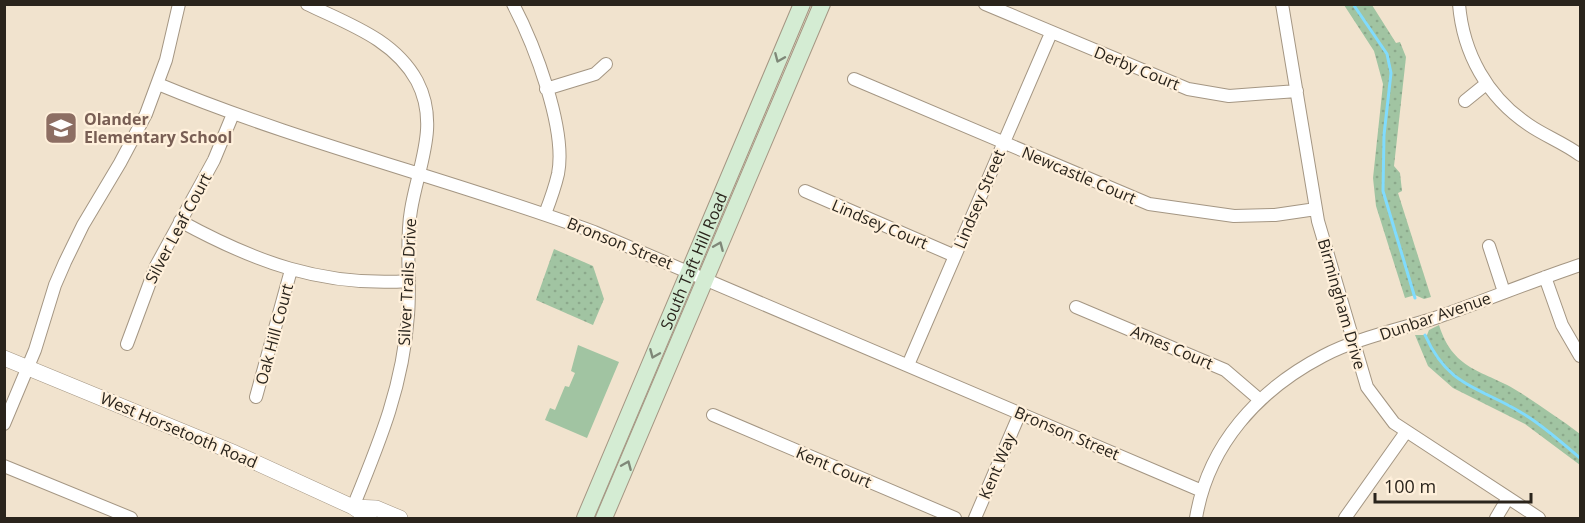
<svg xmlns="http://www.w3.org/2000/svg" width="1585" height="523" font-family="'Open Sans',sans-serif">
	<defs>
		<pattern id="grass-dots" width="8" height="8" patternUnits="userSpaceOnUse" patternTransform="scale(1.5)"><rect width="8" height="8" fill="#a1c4a2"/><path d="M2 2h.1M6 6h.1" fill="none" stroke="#8ba88b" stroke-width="1.8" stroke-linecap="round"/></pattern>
	</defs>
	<rect width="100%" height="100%" fill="#f1e3ce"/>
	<path fill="url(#grass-dots)" d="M1344,5H1372L1396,43L1400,42L1406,57L1394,166L1400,173L1402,191L1398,193L1431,297L1424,299L1415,295L1405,298L1376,206L1373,178L1383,84L1374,51Z
		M554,249L593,266L604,299L593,325L536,300Z
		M1439,325C1454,374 1488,370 1524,395C1543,408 1562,420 1580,434V465L1525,424L1453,388L1428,366L1415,335H1427L1429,330Z"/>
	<path fill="#a1c4a2" d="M578,345L619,362L587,438L545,420L550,408L555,410L565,386L569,387L575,373L571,371Z"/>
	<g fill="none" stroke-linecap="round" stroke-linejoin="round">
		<path stroke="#80dbfd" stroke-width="3" d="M1353,4L1387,54L1391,73L1384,135L1383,191L1415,298
			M1425,335C1449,388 1478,386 1522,413C1543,425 1562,443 1580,458"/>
		<defs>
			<path id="minor" d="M307,4C348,24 394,39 417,81C440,125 418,166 411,210C405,244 411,280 408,315C403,386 380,441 353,507
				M513,4C534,44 567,129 558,174C555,187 550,201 545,214
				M985,4L1188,89L1229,96L1297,91
				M1282,4L1318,221L1367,387L1394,423L1539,518
				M1459,4C1463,53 1487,97 1529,125C1545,136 1564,143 1580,155
				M854,79L1149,204L1234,216L1275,215L1316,209
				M158,84C300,143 450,179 594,232L1202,491
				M546,89L595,74L606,64
				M1465,101L1486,84
				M805,191L955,256
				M180,221C255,262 322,287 409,281
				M1489,246L1504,292
				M1545,277L1562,325L1580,356
				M1076,307L1225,370L1260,400
				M127,344L156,266L214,160L233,114
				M908,365L1051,33
				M256,397L291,270
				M713,415L955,518
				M4,424L35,350L55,285L65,262L83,225L120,163L146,114L166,60L179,4
				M4,466L131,518
				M975,518L1020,413
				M1196,518C1208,445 1258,390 1323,356C1357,338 1398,330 1435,318C1484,301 1532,281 1580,265
				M1345,518L1406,432
				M1496,518L1508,498"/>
			<path id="tertiary" d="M4,358L235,453L353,507L369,518
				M353,507L376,508L400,518"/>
			<g id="secondary">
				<path id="s1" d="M585,518L802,4"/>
				<path d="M604,518L822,4"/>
			</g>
		</defs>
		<use href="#minor" stroke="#a49683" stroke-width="14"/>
		<use href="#tertiary" stroke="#a49683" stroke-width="16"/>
		<use href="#secondary" stroke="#a49683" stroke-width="18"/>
		<use href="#minor" stroke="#fff" stroke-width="12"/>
		<use href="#tertiary" stroke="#fff" stroke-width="15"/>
		<use href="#secondary" stroke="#d4ecd3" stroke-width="16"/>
	</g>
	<defs><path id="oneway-chevron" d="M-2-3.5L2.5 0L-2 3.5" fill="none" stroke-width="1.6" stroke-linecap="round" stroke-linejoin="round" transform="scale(1.5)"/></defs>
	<g stroke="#7f8878">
		<use href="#oneway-chevron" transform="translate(779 58) rotate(113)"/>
		<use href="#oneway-chevron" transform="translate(719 246) rotate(-67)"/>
		<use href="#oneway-chevron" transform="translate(654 354) rotate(113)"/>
		<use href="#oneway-chevron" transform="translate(627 465) rotate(-67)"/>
	</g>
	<defs>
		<symbol id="school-square" viewBox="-11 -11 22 22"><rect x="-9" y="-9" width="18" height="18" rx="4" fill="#8d6e63" stroke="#fff0db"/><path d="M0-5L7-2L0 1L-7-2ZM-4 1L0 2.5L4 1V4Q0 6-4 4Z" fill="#fff"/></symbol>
	</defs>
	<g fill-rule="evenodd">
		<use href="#school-square" x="42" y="109" width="38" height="38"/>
	</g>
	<g text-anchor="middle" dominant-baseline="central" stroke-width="4.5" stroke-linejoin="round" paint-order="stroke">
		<g font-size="16" fill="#2a241c" stroke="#fff0db">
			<text transform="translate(1137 68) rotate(22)">Derby Court</text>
			<text transform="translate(1079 175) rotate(23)">Newcastle Court</text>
			<text transform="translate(979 199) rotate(-67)">Lindsey Street</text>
			<text transform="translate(880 224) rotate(23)">Lindsey Court</text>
			<text transform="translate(178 228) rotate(-62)">Silver Leaf Court</text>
			<text transform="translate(620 243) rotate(22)">Bronson Street</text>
			<text stroke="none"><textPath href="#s1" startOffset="279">South Taft Hill Road</textPath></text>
			<text transform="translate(407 282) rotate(-87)">Silver Trails Drive</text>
			<text transform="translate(1342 304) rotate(74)">Birmingham Drive</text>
			<text transform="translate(1435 316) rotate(-19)">Dunbar Avenue</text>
			<text transform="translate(274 334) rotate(-75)">Oak Hill Court</text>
			<text transform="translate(1172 347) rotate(23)">Ames Court</text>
			<text transform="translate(179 430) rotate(23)">West Horsetooth Road</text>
			<text transform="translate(1067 433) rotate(23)">Bronson Street</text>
			<text transform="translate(997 466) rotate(-67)">Kent Way</text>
			<text transform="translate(834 467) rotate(23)">Kent Court</text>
		</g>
		<g font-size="16" font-weight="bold" fill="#785e54" stroke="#fff0db" text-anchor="start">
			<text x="84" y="119">Olander<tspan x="84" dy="18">Elementary School</tspan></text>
		</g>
	</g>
	<rect width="1585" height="523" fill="none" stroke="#2a241c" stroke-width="12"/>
	<path d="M1375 493v9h156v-9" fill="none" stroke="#2a241c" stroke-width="3"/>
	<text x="1384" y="493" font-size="18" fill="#2a241c" stroke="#fff0db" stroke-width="4.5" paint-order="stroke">100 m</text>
</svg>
